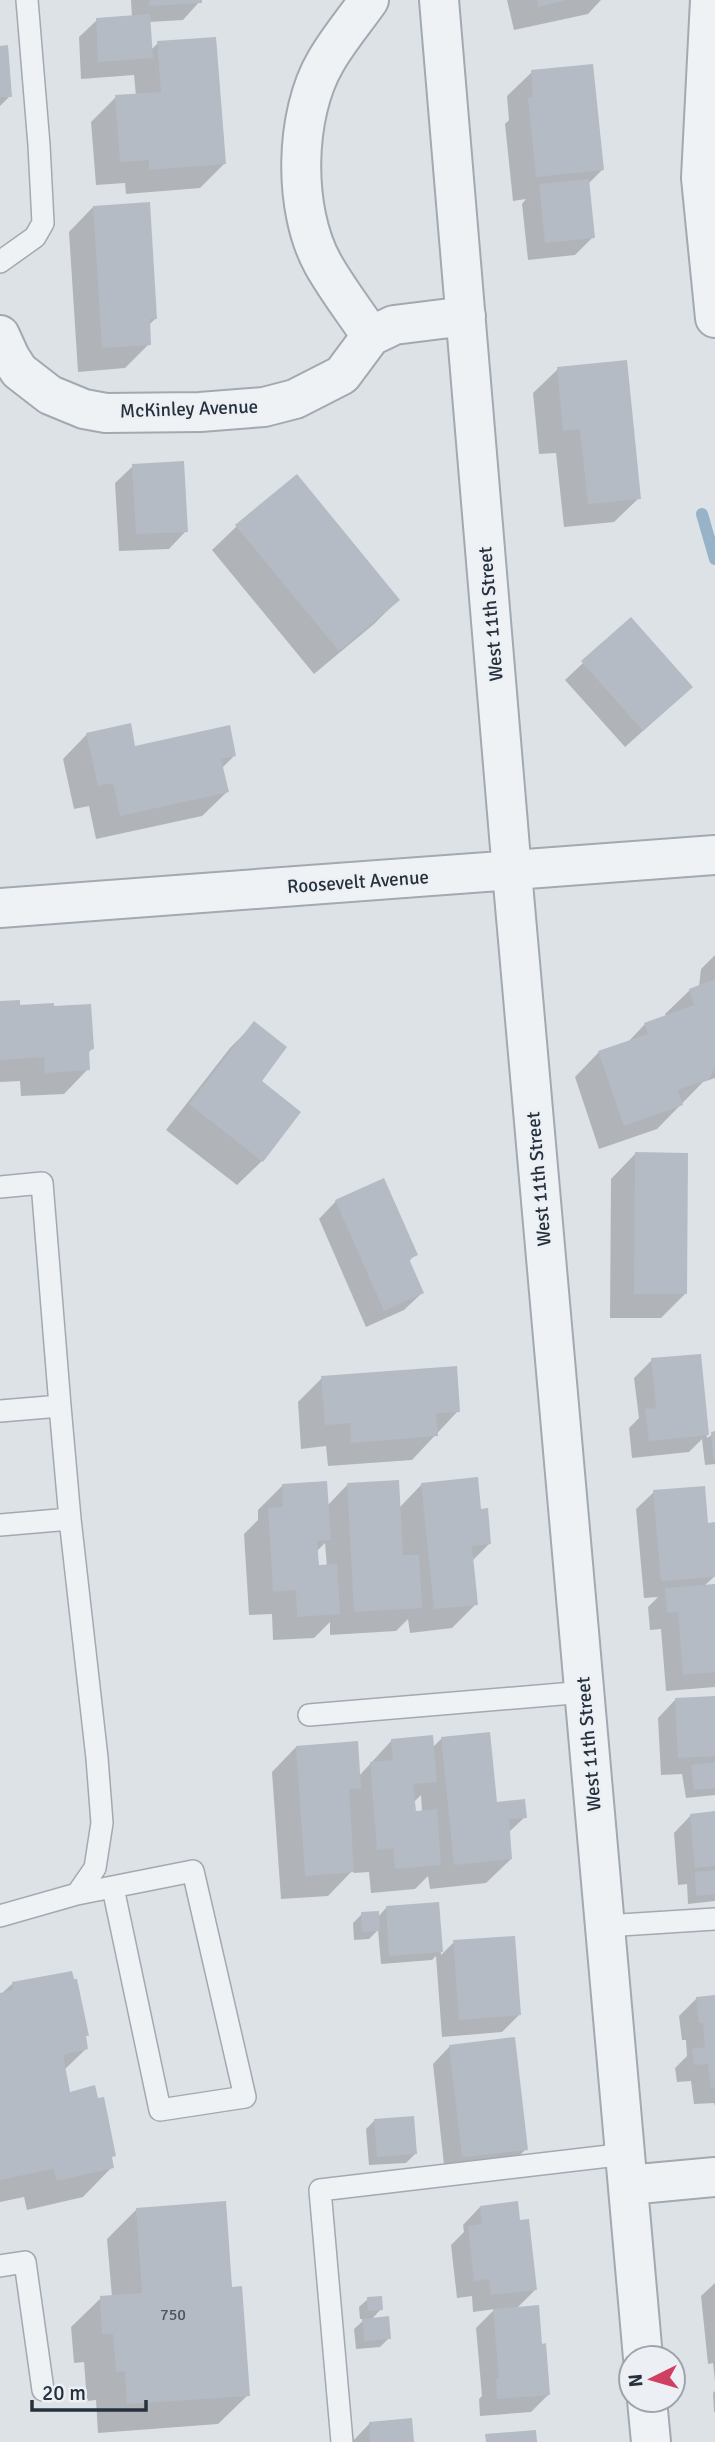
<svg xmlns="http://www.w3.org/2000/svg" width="715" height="2442" font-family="Signika,sans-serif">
	<rect width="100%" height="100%" fill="#dde2e7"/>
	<path fill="#0003" fill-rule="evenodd" d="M131,0H201L183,20L149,22L151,50L158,43L224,164L200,188L126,194L125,183L96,185L91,122L116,97L136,96L134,75L81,79L79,37L97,20L132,17Z
		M507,0H601L588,14L514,30Z
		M0,47L10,96L0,106Z
		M532,72L602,170L588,184L593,237L575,255L528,260L522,204L526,199L513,201L505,124L509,120L507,96Z
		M93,207L156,318L148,326L149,344L125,368L78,372L69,232Z
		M558,369L639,498L614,522L564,527L556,453L539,454L533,393Z
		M133,466L186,531L169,549L119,551L115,483Z
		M237,526L398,600L374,624L314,674L212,550Z
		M583,663L673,704L625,747L565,680Z
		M87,734L134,748L235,755L222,768L227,792L202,816L96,839L89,806L74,809L63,759Z
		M715,955V1078L703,1082L657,1129L599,1149L575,1077L599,1052L627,1043L645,1024L666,1017L665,1014L690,990L699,987L701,969Z
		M0,1003L18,1006L92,1049L88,1053V1069L64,1094L21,1096L20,1081L0,1082Z
		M254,1024L259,1081L262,1161L237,1185L166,1130L230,1048Z
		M635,1154L685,1294L661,1318H610L611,1179Z
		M336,1201L416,1254L408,1262L422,1293L404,1310L366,1327L319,1219Z
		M699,1356L707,1438L715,1433V1464L705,1465L702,1439L689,1452L632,1458L629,1428L639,1418L634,1378L652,1360Z
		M322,1378L458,1411L412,1460L328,1466L326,1446L301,1449L298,1402Z
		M348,1484L399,1508L422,1484L479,1511L489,1544L472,1561L476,1604L452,1628L410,1633L408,1619L396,1631L330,1635V1622L314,1638L273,1640L272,1614L249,1615L244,1534L258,1520V1510L282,1486L327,1506ZM325,1543L327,1567H317L316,1552Z
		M654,1492L707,1525L715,1524V1576L704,1586H715V1687L666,1691L661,1629L650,1630L648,1607L658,1597L644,1598L636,1509Z
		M715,1698V1795L686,1798L682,1774L661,1775L658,1718L675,1700Z
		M442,1738L495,1804L525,1817L508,1833L511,1859L486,1883L430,1889L428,1876L415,1889L371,1893L369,1872L354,1873L353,1870L328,1896L281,1899L272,1772L296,1747L359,1776L392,1740L432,1748ZM421,1795L422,1812L414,1813L413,1803Z
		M715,1813V1901L688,1904L687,1884L678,1885L674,1833L691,1815Z
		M437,1904L441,1955L454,1942L519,2015L502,2032L442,2037L436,1956L432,1960L381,1964L378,1930L369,1939L354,1940L353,1923L362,1914L378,1917L386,1908Z
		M12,1984L87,2035L84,2038L86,2049L64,2070L69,2094L97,2100L112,2167L83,2197L27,2210L24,2197L0,2202V1995Z
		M715,1996V2106L714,2103L694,2104L691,2081L677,2082L675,2068L687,2056L686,2040H682L679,2016L697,1998Z
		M450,2046L526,2149L508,2167L445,2174L433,2064Z
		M375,2120L415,2154L406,2163L369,2165L366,2129Z
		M480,2207L519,2221L536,2289L516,2309L540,2346L549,2394L531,2412L480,2416L479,2399L482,2396L476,2328L495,2309L473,2312L472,2296L457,2298L451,2245L464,2232L463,2225Z
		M137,2209L230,2289L248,2395L218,2424L98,2433L96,2400L87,2401L84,2362L74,2363L71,2327L101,2298L112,2297L107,2239Z
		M715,2283V2382L713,2363L708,2364L701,2296Z
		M368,2299L381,2309L371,2320L389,2338L380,2347L356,2349L354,2329L365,2319H360L359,2307Z
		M715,2391V2412H714L713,2393Z
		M370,2423L412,2442H352Z"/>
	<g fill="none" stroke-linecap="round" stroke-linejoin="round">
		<path stroke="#97b3c8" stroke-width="12" d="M702,514L715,559"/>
	</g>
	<path fill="#b4bbc4" d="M149,0H202V3L149,6Z
		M537,0H564V1L538,7Z
		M150,14L153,58L98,62L96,18Z
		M216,37L226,164L149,170V160L120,162L115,95L161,92L157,41Z
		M8,45L12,97H0V46Z
		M593,64L604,170L536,177L528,98L533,97L531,70Z
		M589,179L595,238L545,243L539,184Z
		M150,202L157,319H150L151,345L102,348L93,206Z
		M627,360L641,499L588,504L580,429L563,431L557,367Z
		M184,461L188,532L136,534L132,464Z
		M297,474L400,600L339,651L235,525Z
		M631,617L693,687L643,731L581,661Z
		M131,723L135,746L230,725L236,756L221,759L229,792L120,816L113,783L98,786L86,733Z
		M715,979V1068L709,1079L678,1090L683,1105L624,1126L598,1051L648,1034L644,1023L694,1005L689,989Z
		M20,1000V1005L54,1003V1006L91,1004L94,1049L89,1050L90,1070L45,1073L44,1057L0,1060V1001Z
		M254,1021L287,1047L262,1081L301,1112L263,1162L189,1104Z
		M635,1152L688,1153L687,1294H634Z
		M384,1178L418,1255L409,1259L424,1293L384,1311L335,1200Z
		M701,1354L709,1435L649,1441L645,1409L656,1408L651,1358Z
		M457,1366L460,1412L436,1413L438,1436L351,1443L350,1423L325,1425L321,1376Z
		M715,1431V1459H713L711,1432Z
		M478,1477L481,1509L488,1508L491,1544L472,1546L478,1605L434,1609L421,1483Z
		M399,1480L403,1555H419L422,1608L354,1612L347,1483Z
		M327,1481L331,1540L317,1541L319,1565L337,1564L340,1614L297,1617L296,1590L273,1592L268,1508L283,1507L282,1484Z
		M705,1486L708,1523L715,1522V1577L661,1581L653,1490Z
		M715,1584V1672L683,1675L678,1612L667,1613L665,1588Z
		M715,1696V1756L678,1758L675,1698Z
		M490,1732L497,1802L525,1799L527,1818L509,1819L512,1859L454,1865L441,1737Z
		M433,1735L437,1782L413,1784L416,1811L437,1809L441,1865L395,1869L393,1848L377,1850L370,1762L393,1760L391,1739Z
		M358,1741L361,1788L349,1789L354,1872L305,1876L296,1746Z
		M715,1762V1788L694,1790L691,1765Z
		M715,1811V1866L695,1868L690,1814Z
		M715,1870V1894L696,1896L695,1872Z
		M439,1902L443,1952L389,1956L386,1906Z
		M379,1911L380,1931L362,1932L361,1912Z
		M515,1936L521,2015L459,2020L453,1940Z
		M72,1971L74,1979H77L89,2036H86L88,2049L63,2055L70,2092L95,2085L98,2098L104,2097L116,2156L112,2157L114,2168L57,2181L53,2169L0,2180V1993L13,1990L12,1982Z
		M715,1995V2087L711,2088L708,2064L694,2065L692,2049L705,2047L703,2023H699L696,1997Z
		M515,2037L528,2150L462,2157L449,2045Z
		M414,2116L417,2154L377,2157L374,2119Z
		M226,2201L232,2287L242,2286L250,2396L127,2404L125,2371L116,2372L113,2334H102L100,2296L142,2293L136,2208Z
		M518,2201L520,2220L529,2219L537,2290L491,2295L489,2279L474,2281L468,2226L482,2224L480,2206Z
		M382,2296L383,2310L368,2311L367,2297Z
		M539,2305L542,2344L546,2343L550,2395L497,2399L496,2379H499L493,2309Z
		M389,2316L391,2339L364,2341L362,2319Z
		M412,2418L414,2442H370L369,2422Z
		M536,2430L537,2442H486L485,2434Z"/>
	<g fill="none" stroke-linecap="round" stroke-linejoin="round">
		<defs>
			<path id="service" d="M0,262L35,237L43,223L39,145L27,0
				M0,1187L42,1183L60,1406L0,1411
				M70,1519L97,1758L102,1823L95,1868L77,1894
				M0,1525L70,1519L60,1406
				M309,1715L585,1692
				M0,1916L77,1894L193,1871L245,2097L160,2110L113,1888
				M605,1926L715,1919
				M0,2266L25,2262L43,2390
				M342,2442L320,2190L626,2154"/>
			<path id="minor" d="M369,0C355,20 338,40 326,61C294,115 293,210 323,264C337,289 355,312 371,336
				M439,0L512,872L643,2358
				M710,0L701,178L715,318
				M0,335L10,357L19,371L50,395L84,409L106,413L200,412L264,407L295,399L342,375L371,336L394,325L466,316
				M0,908L715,855
				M628,2185L715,2177
				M647,2400L651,2442"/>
		</defs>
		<use href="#service" stroke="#a2a9b1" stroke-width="24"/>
		<use href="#minor" stroke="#a2a9b1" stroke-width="42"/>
		<use href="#service" stroke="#eff2f5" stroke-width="21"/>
		<use href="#minor" stroke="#eff2f5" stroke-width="38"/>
	</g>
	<g text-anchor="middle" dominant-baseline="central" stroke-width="5" stroke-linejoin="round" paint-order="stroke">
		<g font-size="16" fill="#4a5460">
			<text x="173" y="2315">750</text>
		</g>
		<g font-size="19" fill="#26313e" stroke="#ecf0f5">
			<text transform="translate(189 409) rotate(-2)">McKinley Avenue</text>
			<text transform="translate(491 614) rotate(-95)">West 11th Street</text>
			<text transform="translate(358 882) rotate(-4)">Roosevelt Avenue</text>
			<text transform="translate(539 1179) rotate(-95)">West 11th Street</text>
			<text transform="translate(589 1744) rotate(-95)">West 11th Street</text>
		</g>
	</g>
	<g transform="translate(652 2379) rotate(265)"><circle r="33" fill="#ecf0f5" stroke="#9da4ac" stroke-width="2"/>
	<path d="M0-5L12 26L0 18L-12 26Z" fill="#d03e61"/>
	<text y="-10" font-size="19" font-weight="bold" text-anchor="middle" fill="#26313e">N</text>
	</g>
	<path d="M32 2400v10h114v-10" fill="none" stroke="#26313e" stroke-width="3.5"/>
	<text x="42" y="2400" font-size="21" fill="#26313e" stroke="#ecf0f5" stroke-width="5" paint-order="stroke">20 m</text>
</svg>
